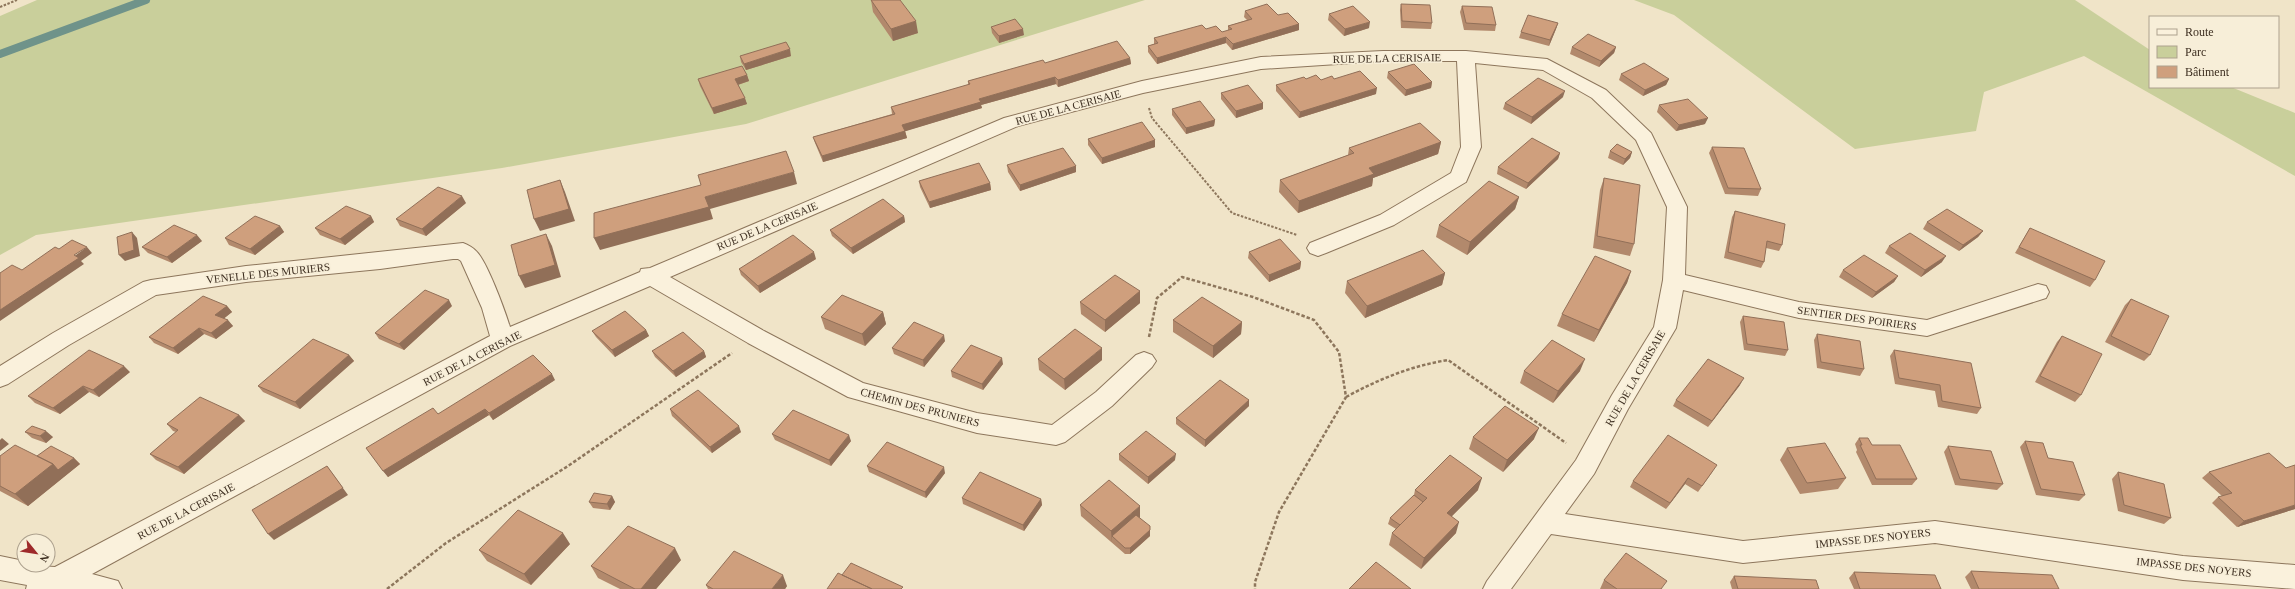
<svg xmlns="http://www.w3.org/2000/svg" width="2295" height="589" font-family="Georgia,serif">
	<rect width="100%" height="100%" fill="#f0e4c8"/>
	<path fill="#c9cf9b" d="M37,0H1145L746,124L502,168L36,235L0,255V16Z
		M1634,0H2075L2150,50V87H2231L2295,113V176L2084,56L1984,92L1976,131L1855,149L1674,15Z"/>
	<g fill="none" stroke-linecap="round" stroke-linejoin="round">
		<path stroke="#6f938a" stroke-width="8" d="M0,54L146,0"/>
		<defs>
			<path id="minor" d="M1383,51H1466L1547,59L1606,90L1651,133L1687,207L1685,275L1799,302L1927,320L2038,284L2046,286L2049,292L2046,298L1927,336L1799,318L1683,290L1676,328L1628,409L1594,474L1565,514L1743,541L1935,521L2183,556L2295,565V589L2183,580L1935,543L1743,563L1551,534L1511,589H1483L1487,581L1576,460L1612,395L1654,327L1663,280L1667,207L1636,140L1592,98L1543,70L1475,63L1481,147L1466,182L1394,225L1326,253L1318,256L1310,253L1307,248L1310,243L1380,215L1451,173L1461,147L1457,61H1383L1261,69L1143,93L1018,126L670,277L764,331L863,383L977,413L1052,425L1096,392L1136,355L1144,352L1152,355L1156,361L1152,367L1112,406L1065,442L1056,445L977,433L848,397L748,343L650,286L510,346L92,574L118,581L122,589H26L27,585L0,580V556L24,561V565L55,567L490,336L482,308L461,261L458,259H453L380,269L246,282L156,295L69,345L8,384L0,387V366L53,333L143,282L151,280L246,266L463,243C468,245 472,247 476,251C487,261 505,311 510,327L640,272L641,269L650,268L1004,118L1142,81L1261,57Z"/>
		</defs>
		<use href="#minor" stroke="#8d765c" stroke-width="2"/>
		<path stroke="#8d765c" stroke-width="2" stroke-dasharray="2.5 1.5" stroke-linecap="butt" d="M0,7L17,0
			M1149,108L1152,118L1232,213L1297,235"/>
		<path stroke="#8d765c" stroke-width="2.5" stroke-dasharray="3.5 2" stroke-linecap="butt" d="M1149,337L1157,298L1182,277L1253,297L1314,320L1339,352L1346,397L1279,512L1255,582V589
			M1346,397C1379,379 1411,366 1448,360L1566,443
			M387,589L446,543L568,466L732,353"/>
		<use href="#minor" fill="#faf1dc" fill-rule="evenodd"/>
	</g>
	<path fill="#b2896c" d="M871,0L918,33L893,41L873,12Z
		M1401,4L1432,23L1431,29L1401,28L1400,10Z
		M1462,6L1496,25L1495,31L1464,30L1460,12Z
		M1245,11L1278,15L1299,24V30L1232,50L1226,43L1157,64L1148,52V46L1154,44V38L1206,29L1222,32L1228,31V26L1247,20L1244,17Z
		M1329,14L1369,28L1344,36L1328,20Z
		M1558,23L1556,29L1549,46L1519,38L1521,32Z
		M991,27L1024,35L999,43L992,33Z
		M1572,47H1616L1614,53L1599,67L1570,54Z
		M740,56H791L746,70L741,62Z
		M1130,58L1131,64L1058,87L1056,84L981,105L982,108L905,131L907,138L823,162L815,143L813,137L892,114L891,107L968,85V81L1045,63Z
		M1388,72L1432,82L1431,88L1405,96L1387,78Z
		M1621,74L1669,79L1666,85L1643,96L1619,80Z
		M747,75L749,81L738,85L747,104L714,114L700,86L698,79Z
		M1306,79L1321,80L1334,79L1376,94L1299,118L1276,91V85Z
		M1221,93L1263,103V109L1236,118L1221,99Z
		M1563,97L1531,124L1503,109L1505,103Z
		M1659,105L1705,124L1676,131L1657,112Z
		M1172,109L1215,120L1214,126L1186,134L1172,115Z
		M1088,139L1155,140V147L1102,164L1088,145Z
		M1441,142L1438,154L1373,178L1372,186L1298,213L1279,192L1280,180L1348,155L1349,148Z
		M1712,147L1761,189L1758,196L1725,194L1709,153Z
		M1610,151L1632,152L1630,158L1623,165L1608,158Z
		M1560,153L1558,159L1526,189L1497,174L1498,167Z
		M1007,165L1076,166V172L1020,191L1008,172Z
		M1604,178L1634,244L1630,256L1593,248L1600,190Z
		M919,181L990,183L991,190L930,208L920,187Z
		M1519,197L1515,209L1467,255L1436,237L1439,225Z
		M466,203L426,236L400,226L396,219Z
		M1735,211L1782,245L1779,251L1766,248L1764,262L1761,268L1724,258L1732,217Z
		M371,216L374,222L345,245L320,235L315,228Z
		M904,216L905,222L853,254L832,236L830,230Z
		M1927,222L1983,231L1978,237L1959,251L1923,229Z
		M280,226L284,232L255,255L229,245L225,238Z
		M2030,228L2095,280L2090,287L2015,253Z
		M202,241L172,263L148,253L142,247Z
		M1889,246L1942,262L1921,277L1885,253Z
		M1249,252L1301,262L1300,269L1269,282L1248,258Z
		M816,259L760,293L741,275L739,269Z
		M1843,270L1898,276L1894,282L1872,298L1839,277Z
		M1631,271L1627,283L1594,342L1557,326L1562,314Z
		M1445,273L1442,285L1365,318L1345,293L1347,281Z
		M1140,291V303L1105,332L1081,314L1080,302Z
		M2131,299L2150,355L2144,361L2105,342L2125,305Z
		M227,306L232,312L224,318L233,326L216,339L204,334L178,354L154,343L149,337Z
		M452,306L404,350L379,339L375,333Z
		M883,312L886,324L865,346L825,329L821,317Z
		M1743,316L1788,350L1785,356L1744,350L1740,322Z
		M1173,320L1242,322L1241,334L1213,358L1173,332Z
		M646,330L649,336L615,357L596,337L592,331Z
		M1817,334L1864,369L1860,376L1817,368L1814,340Z
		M2062,336L2081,395L2075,402L2035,382L2057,342Z
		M945,341L924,367L894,354L892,348Z
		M1894,350L1981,408L1977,414L1938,407L1935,391L1895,384L1890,356Z
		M652,351H704L706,357L676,377L655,357Z
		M349,355L354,361L300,409L263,392L258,386Z
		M1038,359L1102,360L1065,390L1039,370Z
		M1003,364L983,390L952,377L951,371Z
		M1524,371H1580L1553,403L1520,383Z
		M130,372L99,397L89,392L60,414L35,403L28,396Z
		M555,380L493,420L489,415L388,477L366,448L438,414Z
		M1740,385L1708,427L1673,406L1676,400Z
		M1249,400V406L1205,447L1176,424V418Z
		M670,409L741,432L712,453L672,416Z
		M239,415L245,421L184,474L156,460L150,454L176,432L173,431L167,424Z
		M25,432L53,437L46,443L32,438Z
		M772,434L851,441L831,466L775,440Z
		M1473,437L1534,439L1503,472L1469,449Z
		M1859,438L1872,445L1917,479L1912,485H1872L1856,452L1857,450L1855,444Z
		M2025,441L2048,458L2085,495L2079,501L2036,495L2020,447Z
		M1948,446L2003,484L1997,490L1955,485L1944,452Z
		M1787,448L1846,478L1838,489L1800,494L1780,460Z
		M1119,454L1175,460L1148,484L1119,460Z
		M0,456H37L74,458L80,464L28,506L0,491Z
		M867,466L945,473L926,498L869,472Z
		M1713,471L1698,492L1685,484L1666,509L1630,487L1633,481Z
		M2118,472L2171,518L2164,524L2118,511L2112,479Z
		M2209,472L2295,509L2237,527L2212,503L2218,497L2222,496L2202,478Z
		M1415,490H1478L1452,516L1456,533L1421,569L1389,545L1392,533L1396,529L1388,524L1390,518L1414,495Z
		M612,496L615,502L610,510L593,508L589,502Z
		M962,498L1041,499L1042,505L1024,531L963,504Z
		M1080,505L1140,517V518L1150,530V536L1130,554H1125L1081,516Z
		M570,544L531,585L487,561L479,550Z
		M681,560L656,589H620L598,578L591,566Z
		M1971,571L2059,589H1971L1965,577Z
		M1854,572L1941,589H1854L1849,578Z
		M1734,576L1819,589H1732L1730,582Z
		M1604,580L1663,589H1600Z
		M706,585L787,586L785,589H708Z"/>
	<path fill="#916f58" d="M916,21L918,33L893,41L891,29Z
		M1370,22L1369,28L1344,36L1345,29Z
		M1558,23L1556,29L1549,46L1550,40Z
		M1299,24V30L1232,50L1233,44Z
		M1023,29L1024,35L999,43V36Z
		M1226,37V43L1157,64V58Z
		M1616,47L1614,53L1599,67L1601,61Z
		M790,49L791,56L746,70L744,64Z
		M1130,58L1131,64L1058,87V80Z
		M747,75L749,81L737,85L735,79Z
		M1055,77L1056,84L981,105L982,108L903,132L902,125L979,99Z
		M1669,79L1666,85L1643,96L1645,90Z
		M1432,82L1431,88L1405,96L1406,90Z
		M1377,88L1376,94L1299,118L1300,112Z
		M1565,91L1563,97L1531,124L1532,117Z
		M745,98L747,104L714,114L712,108Z
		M1263,103V109L1236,118V111Z
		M1708,118L1705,124L1676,131L1679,125Z
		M1215,120L1214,126L1186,134V128Z
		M905,131L907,138L823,162L822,156Z
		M1155,140V147L1102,164V158Z
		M1441,142L1438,154L1373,178L1372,186L1298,213L1299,201L1369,168Z
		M1632,152L1630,158L1623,165L1625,159Z
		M1560,153L1558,159L1526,189L1528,183Z
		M1076,166V172L1020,191V185Z
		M794,172L797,184L710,209L713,219L600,250L594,238L705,197Z
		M560,180L565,192L575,221L540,231L534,219Z
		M990,183L991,190L930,208L929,202Z
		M462,196L466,203L426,236L422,229Z
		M1519,197L1515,209L1467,255L1470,242Z
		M371,216L374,222L345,245L340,239Z
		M904,216L905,222L853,254L851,248Z
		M280,226L284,232L255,255L250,249Z
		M1983,231L1978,237L1959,251L1963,245Z
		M132,232L137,238L140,256L125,261L119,255Z
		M546,234L552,246L561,277L525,288L519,276Z
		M197,235L202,241L172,263L167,257Z
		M87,247L92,253L81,261L84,264L0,321V310Z
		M814,252L816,259L760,293L758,286Z
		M1946,256L1942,262L1921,277L1925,270Z
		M1301,262L1300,269L1269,282V275Z
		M1631,271L1627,283L1594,342L1599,330Z
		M1445,273L1442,285L1365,318L1367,306Z
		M1898,276L1894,282L1872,298L1876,292Z
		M1140,291V303L1105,332V320Z
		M449,300L452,306L404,350L399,344Z
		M227,306L232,312L221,321L215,315Z
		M883,312L886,324L865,346L862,334Z
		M228,320L233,326L216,339L211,333Z
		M1242,322L1241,334L1213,358V346Z
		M199,328L204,334L178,354L173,348Z
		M646,330L649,336L615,357L612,350Z
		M944,335L945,341L924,367L923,360Z
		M1102,348V360L1065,390L1064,379Z
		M704,351L706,357L676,377L673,371Z
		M349,355L354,361L300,409L295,402Z
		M1002,358L1003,364L983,390L982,384Z
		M1585,359L1580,371L1553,403L1558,391Z
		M124,366L130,372L99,397L93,390Z
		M552,374L555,380L493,420L489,413Z
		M1744,378L1740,385L1708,427L1712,421Z
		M83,386L89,392L60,414L53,408Z
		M1249,400V406L1205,447V440Z
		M485,409L489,415L388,477L383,471Z
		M239,415L245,421L184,474L178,467Z
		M739,426L741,432L712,453L710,447Z
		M1539,428L1534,439L1503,472L1507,460Z
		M46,431L53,437L46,443L40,436Z
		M849,435L851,441L831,466L829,460Z
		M2,438L9,444L0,451V440Z
		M1176,454L1175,460L1148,484V477Z
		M74,458L80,464L28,506L15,494L53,464Z
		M327,466L348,495L274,540L268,534Z
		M944,467L945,473L926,498L925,492Z
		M1482,478L1478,490L1444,524L1447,513Z
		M1688,478L1685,484L1666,509L1670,503Z
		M612,496L615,502L610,510L607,504Z
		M1041,499L1042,505L1024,531L1023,525Z
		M2295,505V509L2237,527L2244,521Z
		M1140,506V517L1115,539L1112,536V542L1111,531Z
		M1459,522L1456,533L1421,569L1424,558Z
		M1150,530V536L1130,554V548Z
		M563,533L570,544L531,585L524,574Z
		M675,548L681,560L656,589H641Z
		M783,575L787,586L785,589H772Z"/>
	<path fill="#cf9f7d" stroke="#916f58" d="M871,0H900L916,21L891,29Z
		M1267,4L1278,15L1288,13L1299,24L1233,44L1226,37L1157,58L1148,46L1158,43L1154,38L1202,25L1206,29L1216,26L1222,32L1232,29L1228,26L1252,19L1245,11Z
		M1401,4L1430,5L1432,23L1402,21Z
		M1353,6L1370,22L1345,29L1329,14Z
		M1462,6L1492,7L1496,25L1466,23Z
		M1528,15L1558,23L1550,40L1521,32Z
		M1015,19L1023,29L999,36L991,27Z
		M1588,34L1616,47L1601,61L1572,47Z
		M1117,41L1130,58L1058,80L1055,77L979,99L981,102L902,125L905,131L822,156L813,137L895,114L891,107L970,84L968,81L1043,60L1045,63Z
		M786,42L790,49L744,64L740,56Z
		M1644,63L1669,79L1645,90L1621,74Z
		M1414,64L1432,82L1406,90L1388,72Z
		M742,66L747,75L735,79L745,98L712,108L698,79Z
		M1360,71L1377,88L1300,112L1276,85L1304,77L1306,79L1316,75L1321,80L1332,76L1334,79Z
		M1538,78L1565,91L1532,117L1505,103Z
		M1248,85L1263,103L1236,111L1221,93Z
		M1688,99L1708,118L1679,125L1659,105Z
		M1200,101L1215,120L1186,128L1172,109Z
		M1142,122L1155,140L1102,158L1088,139Z
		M1420,123L1441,142L1369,168L1374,174L1299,201L1280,180L1354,153L1349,148Z
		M1532,138L1560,153L1528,183L1498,167Z
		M1617,144L1632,152L1625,159L1610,151Z
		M1712,147L1744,148L1761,189L1728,188Z
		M1063,148L1076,166L1020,185L1007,165Z
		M786,151L794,172L705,197L709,207L594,238V213L701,185L698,175Z
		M979,163L990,183L929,202L919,181Z
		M1604,178L1640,185L1634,244L1597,236Z
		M560,180L569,209L534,219L527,190Z
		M1489,181L1519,197L1470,242L1439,225Z
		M438,187L462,196L422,229L396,219Z
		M883,199L904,216L851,248L830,230Z
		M346,206L371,216L340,239L315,228Z
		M1947,209L1983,231L1963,245L1927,222Z
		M1735,211L1785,224L1782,245L1767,241L1764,262L1728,252Z
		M255,216L280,226L250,249L225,238Z
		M174,225L197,235L167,257L142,247Z
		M2030,228L2105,261L2095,280L2019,247Z
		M132,232L134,250L119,255L117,237Z
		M1910,233L1946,256L1925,270L1889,246Z
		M546,234L555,265L519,276L511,245Z
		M793,235L814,252L758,286L739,269Z
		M1280,239L1301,262L1269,275L1249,252Z
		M72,240L87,247L74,255L79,258L0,310V273L12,265L22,270L55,247L59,249Z
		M1423,250L1445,273L1367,306L1347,281Z
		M1864,255L1898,276L1876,292L1843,270Z
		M1595,256L1631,271L1599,330L1562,314Z
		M1115,275L1140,291L1105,320L1080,302Z
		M425,290L449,300L399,344L375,333Z
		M842,295L883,312L862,334L821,317Z
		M203,296L227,306L215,315L228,320L211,333L199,328L173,348L149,337Z
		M1202,297L1242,322L1213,346L1173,320Z
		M2131,299L2169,316L2150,355L2111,336Z
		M625,311L646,330L612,350L592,331Z
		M1743,316L1784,322L1788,350L1747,344Z
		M914,322L944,335L923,360L892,348Z
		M1075,329L1102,348L1064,379L1038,359Z
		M683,332L704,351L673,371L652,351Z
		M1817,334L1860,341L1864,369L1821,362Z
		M2062,336L2102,354L2081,395L2040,376Z
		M313,339L349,355L295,402L258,386Z
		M1552,340L1585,359L1558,391L1524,371Z
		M971,345L1002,358L982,384L951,371Z
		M89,350L124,366L93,390L83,386L53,408L28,396Z
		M1894,350L1971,363L1981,408L1942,401L1940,385L1899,378Z
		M533,355L552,374L489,413L485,409L383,471L366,448L433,408L438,414Z
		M1708,359L1744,378L1712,421L1676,400Z
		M1220,380L1249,400L1205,440L1176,418Z
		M698,390L739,426L710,447L670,409Z
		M200,397L239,415L178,467L150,454L178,430L167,424Z
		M1505,406L1539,428L1507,460L1473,437Z
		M793,410L849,435L829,460L772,434Z
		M32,426L46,431L40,436L25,432Z
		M1146,431L1176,454L1148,477L1119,454Z
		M1668,435L1717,465L1702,486L1688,478L1670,503L1633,481Z
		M1859,438H1868L1872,445H1900L1917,479H1876L1860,445H1862Z
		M2025,441L2043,443L2048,458L2073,462L2085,495L2041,489Z
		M887,442L944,467L925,492L867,466Z
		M1825,443L1846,478L1807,483L1787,448Z
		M15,445L53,464L15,494L0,486V456Z
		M51,446L74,458L58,470L53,464L37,456Z
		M1948,446L1991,451L2003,484L1960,479Z
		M2269,453L2286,468L2295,465V505L2244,521L2218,497L2232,493L2209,472Z
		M1450,455L1482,478L1447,513L1459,522L1424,558L1392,533L1427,498L1415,490Z
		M327,466L343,488L268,534L252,510Z
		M980,472L1041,499L1023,525L962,498Z
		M2118,472L2164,484L2171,518L2124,505Z
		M1109,480L1140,506L1111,531L1080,505Z
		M594,493L612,496L607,504L589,502Z
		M1414,495L1423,502L1400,525L1390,518Z
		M518,510L563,533L524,574L479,550Z
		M1136,515L1150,526V530L1130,548H1125L1112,536Z
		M628,526L675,548L641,589H635L591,566Z
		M734,551L783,575L772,589H713L706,585Z
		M1626,553L1667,581L1661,589H1617L1604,580Z
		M1376,562L1411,589H1349Z
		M851,563L903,587L901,589H872L842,575Z
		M1971,571L2052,575L2059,589H1979Z
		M1854,572L1935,575L1941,589H1860Z
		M838,573L872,589H827Z
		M1734,576L1816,580L1819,589H1738Z"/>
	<g text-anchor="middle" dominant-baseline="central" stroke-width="3.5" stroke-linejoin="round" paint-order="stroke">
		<g font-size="11" fill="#3d2e20" stroke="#f7eed8">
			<text transform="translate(1387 58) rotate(-1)">RUE DE LA CERISAIE</text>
			<text transform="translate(1068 107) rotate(-15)">RUE DE LA CERISAIE</text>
			<text transform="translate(767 226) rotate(-23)">RUE DE LA CERISAIE</text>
			<text transform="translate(268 273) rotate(-6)">VENELLE DES MURIERS</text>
			<text transform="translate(1857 318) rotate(8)">SENTIER DES POIRIERS</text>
			<text transform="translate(472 358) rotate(-27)">RUE DE LA CERISAIE</text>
			<text transform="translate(1635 378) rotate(-60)">RUE DE LA CERISAIE</text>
			<text transform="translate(920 407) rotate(15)">CHEMIN DES PRUNIERS</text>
			<text transform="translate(186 511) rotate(-28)">RUE DE LA CERISAIE</text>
			<text transform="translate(1873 538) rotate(-6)">IMPASSE DES NOYERS</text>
			<text transform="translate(2194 567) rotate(6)">IMPASSE DES NOYERS</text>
		</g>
	</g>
	<rect x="2149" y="16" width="130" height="72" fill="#f7eed8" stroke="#ada18e"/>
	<rect x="2157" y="29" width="20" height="6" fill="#faf1dc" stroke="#ada18e"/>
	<text x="2185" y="36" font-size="12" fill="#3d2e20">Route</text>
	<rect x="2157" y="46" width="20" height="12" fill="#c9cf9b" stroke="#ada18e"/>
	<text x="2185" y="56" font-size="12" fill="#3d2e20">Parc</text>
	<rect x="2157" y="66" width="20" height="12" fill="#cf9f7d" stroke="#ada18e"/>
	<text x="2185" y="76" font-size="12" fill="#3d2e20">Bâtiment</text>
	<g transform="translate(36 553) rotate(120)"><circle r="19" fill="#f7eed8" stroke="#ada18e"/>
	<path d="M0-3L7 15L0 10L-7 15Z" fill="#9e2a2b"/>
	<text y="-6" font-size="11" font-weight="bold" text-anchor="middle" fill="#3d2e20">N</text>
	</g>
</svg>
